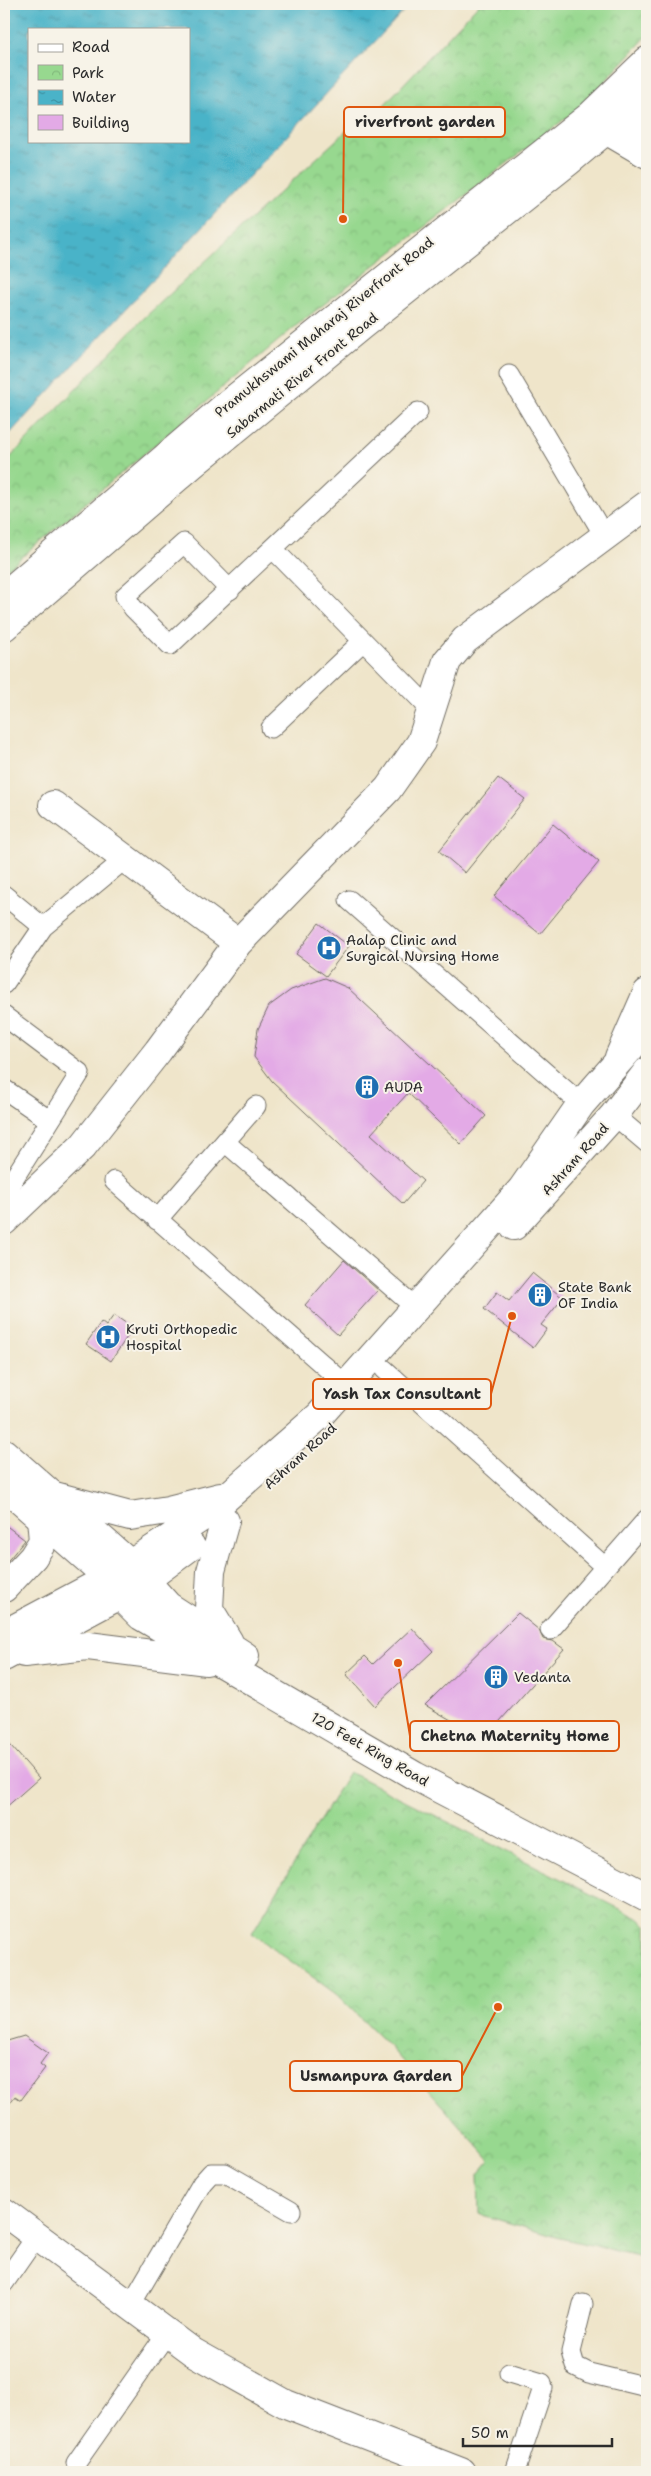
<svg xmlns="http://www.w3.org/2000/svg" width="651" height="2476" font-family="'Shantell Sans',sans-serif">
	<defs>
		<pattern id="park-crowns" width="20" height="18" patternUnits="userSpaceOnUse" patternTransform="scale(1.25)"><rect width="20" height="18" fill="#97d88f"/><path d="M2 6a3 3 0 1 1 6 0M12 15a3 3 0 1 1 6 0" fill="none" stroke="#82ba7c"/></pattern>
		<pattern id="water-ripples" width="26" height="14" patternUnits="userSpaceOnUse" patternTransform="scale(1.25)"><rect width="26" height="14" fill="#4ab3c8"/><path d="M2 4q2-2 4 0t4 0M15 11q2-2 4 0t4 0" fill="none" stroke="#3e92a3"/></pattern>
	</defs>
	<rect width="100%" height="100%" fill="#f7f3e8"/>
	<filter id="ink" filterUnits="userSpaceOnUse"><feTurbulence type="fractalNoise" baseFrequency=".02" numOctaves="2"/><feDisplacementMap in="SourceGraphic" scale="10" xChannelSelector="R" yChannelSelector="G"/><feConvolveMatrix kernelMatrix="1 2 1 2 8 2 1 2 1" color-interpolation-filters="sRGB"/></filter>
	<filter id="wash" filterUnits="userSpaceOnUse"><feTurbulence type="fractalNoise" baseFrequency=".0096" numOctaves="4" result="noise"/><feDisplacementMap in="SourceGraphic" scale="20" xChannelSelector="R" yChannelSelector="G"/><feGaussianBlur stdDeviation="1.12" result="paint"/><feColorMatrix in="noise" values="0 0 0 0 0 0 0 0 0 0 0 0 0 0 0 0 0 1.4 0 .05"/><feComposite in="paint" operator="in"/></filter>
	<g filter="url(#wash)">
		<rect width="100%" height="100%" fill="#efe5ca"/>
		<path fill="url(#park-crowns)" stroke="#61825d" d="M479,4H647V36L584,104L297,325L4,572V464L143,319L359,119L383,106Z
			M349,1772L638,1918L647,1926V2258L560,2238L479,2214L478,2174L490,2160L390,2047L336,1994L252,1933Z"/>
		<path fill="url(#water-ripples)" stroke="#3a6f7a" fill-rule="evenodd" d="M4,4H410L4,440ZM29,29H189V141H29Z"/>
		<g id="blocks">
			<path fill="#e3aae6" d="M498,778L525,799L465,873L439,851Z
				M553,824L599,862L540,934L494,896Z
				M319,923L349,946L326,976L296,954Z
				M325,978L348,988L486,1116L461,1144L408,1093L371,1134L423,1181L403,1204L272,1081L254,1057L258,1029L269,1006L291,990Z
				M344,1260L378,1290L338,1335L305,1305Z
				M532,1273L563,1298L541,1325L547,1329L533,1348L484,1309L497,1292L509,1301Z
				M114,1315L133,1328L111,1361L86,1344L101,1322L106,1326Z
				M4,1524L25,1540L5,1564L4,1563Z
				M518,1613L539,1630L543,1639L553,1641L564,1649L484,1739L425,1705Z
				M412,1628L433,1651L375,1706L346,1674L365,1656L373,1664Z
				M4,1738L39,1778L4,1809Z
				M24,2036L48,2053L40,2064L45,2068L21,2100L15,2096L4,2111V2042Z"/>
		</g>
	</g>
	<g filter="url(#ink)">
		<use href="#blocks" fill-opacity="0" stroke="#706c63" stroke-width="1"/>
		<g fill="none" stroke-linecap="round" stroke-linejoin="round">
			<defs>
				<path id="street" d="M509,375L605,537
					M274,550L432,711
					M230,590L184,543L125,596L133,608L170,645L418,412
					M271,728L363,641
					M4,895L43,927L4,984
					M349,900L581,1104
					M43,927L124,860
					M4,1016L80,1073L4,1194
					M4,1089L49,1120
					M614,1115L647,1143
					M225,1142L416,1308
					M114,1181L346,1385
					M157,1220L256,1106
					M384,1369L605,1567
					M550,1630L647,1519
					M4,2283L36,2237
					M583,2304L571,2352L575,2366L589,2373L647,2387
					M130,2306L202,2183L211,2173H225L291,2211
					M509,2373L542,2383L543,2388L515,2472
					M76,2463L167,2333"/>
				<path id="secondary" d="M610,99L623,112L647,128
					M592,118L606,130L647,154
					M4,596L228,404L590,116L647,61
					M4,627L193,464L361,326L569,161L606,130L647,85
					M53,805L238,943
					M619,1057L647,993
					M4,1221L83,1146L158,1051L238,943L388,789L421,742L447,661L465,640L647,505
					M4,1453L130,1564
					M4,1486L109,1578
					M4,2212L193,2352L286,2404L461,2472"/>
				<path id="primary" d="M514,1226L614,1115L647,1072
					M51,1495L130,1516L168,1510L220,1497
					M225,1521L211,1571L209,1609L229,1642
					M133,1567L168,1606L245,1656
					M110,1581L120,1595L141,1616L221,1663L415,1776L647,1897
					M4,1588L33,1557L43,1541L41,1518
					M4,1634L109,1578L210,1512L319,1416L522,1189L581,1104L647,1029
					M24,1653L88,1646L207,1661
					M4,1657L120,1595L144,1581L191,1546"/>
			</defs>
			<use href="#street" stroke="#706c63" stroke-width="21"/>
			<use href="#secondary" stroke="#706c63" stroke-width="30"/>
			<use href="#primary" stroke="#706c63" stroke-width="30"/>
			<use href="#street" stroke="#fff" stroke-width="19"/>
			<use href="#secondary" stroke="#fff" stroke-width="28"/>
			<use href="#primary" stroke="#fff" stroke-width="28"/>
		</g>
	</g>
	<defs>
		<symbol id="hospital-disc" viewBox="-11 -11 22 22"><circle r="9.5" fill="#1f6fb2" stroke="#f7f3e8"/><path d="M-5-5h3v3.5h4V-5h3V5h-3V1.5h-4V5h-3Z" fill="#fff"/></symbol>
		<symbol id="building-disc" viewBox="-11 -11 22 22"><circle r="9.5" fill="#1f6fb2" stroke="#f7f3e8"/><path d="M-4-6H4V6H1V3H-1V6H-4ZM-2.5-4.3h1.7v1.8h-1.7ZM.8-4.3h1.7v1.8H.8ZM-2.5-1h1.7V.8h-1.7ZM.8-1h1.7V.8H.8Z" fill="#fff"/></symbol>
	</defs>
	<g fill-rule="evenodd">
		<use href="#hospital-disc" x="315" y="934" width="28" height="28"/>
		<use href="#building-disc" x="353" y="1073" width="28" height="28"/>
		<use href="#building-disc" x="526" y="1281" width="28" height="28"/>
		<use href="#hospital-disc" x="94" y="1323" width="28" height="28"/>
		<use href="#building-disc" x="482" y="1663" width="28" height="28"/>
	</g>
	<g text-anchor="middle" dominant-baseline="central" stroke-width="4" stroke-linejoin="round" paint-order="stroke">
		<g font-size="14" fill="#2b2b2b" stroke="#f7f3e8">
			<text transform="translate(324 327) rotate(-39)">Pramukhswami Maharaj Riverfront Road</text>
			<text transform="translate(302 375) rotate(-39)">Sabarmati River Front Road</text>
			<text transform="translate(575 1159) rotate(-48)">Ashram Road</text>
			<text transform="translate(300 1456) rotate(-42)">Ashram Road</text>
			<text transform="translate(370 1749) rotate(30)">120 Feet Ring Road</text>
		</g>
		<g font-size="14" fill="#2b2b2b" stroke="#f7f3e8" text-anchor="start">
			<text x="346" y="940">Aalap Clinic and<tspan x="346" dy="16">Surgical Nursing Home</tspan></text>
			<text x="384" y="1087">AUDA</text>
			<text x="558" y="1287">State Bank<tspan x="558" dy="16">OF India</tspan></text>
			<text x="126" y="1329">Kruti Orthopedic<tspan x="126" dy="16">Hospital</tspan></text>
			<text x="514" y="1677">Vedanta</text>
		</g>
	</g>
	<path fill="none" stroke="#df570e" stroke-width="2" d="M343 219L344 122M512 1316L491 1394M398 1663L410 1736M498 2007L462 2076"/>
	<g fill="#df570e" stroke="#f7f3e8" stroke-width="2">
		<circle cx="343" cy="219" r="5"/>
		<circle cx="512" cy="1316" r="5"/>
		<circle cx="398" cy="1663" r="5"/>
		<circle cx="498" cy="2007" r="5"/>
	</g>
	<g fill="#f7f3e8" stroke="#df570e" stroke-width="2">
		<rect x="344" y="107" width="161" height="30" rx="5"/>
		<rect x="313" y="1379" width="178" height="30" rx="5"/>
		<rect x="410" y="1721" width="209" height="30" rx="5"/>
		<rect x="290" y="2061" width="172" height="30" rx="5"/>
	</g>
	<g font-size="15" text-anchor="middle" font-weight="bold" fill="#2b2b2b">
		<text x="425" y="127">riverfront garden</text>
		<text x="402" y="1399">Yash Tax Consultant</text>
		<text x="515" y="1741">Chetna Maternity Home</text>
		<text x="376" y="2081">Usmanpura Garden</text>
	</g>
	<rect width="651" height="2476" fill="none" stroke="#f7f3e8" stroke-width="20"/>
	<rect x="28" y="28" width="162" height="115" fill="#f7f3e8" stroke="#a5a39c"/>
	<rect x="38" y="44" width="25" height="8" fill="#ffffff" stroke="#a5a39c"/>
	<text x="72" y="52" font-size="15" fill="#2b2b2b">Road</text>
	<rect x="38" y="65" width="25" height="15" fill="url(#park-crowns)" stroke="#a5a39c"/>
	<text x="72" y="78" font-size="15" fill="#2b2b2b">Park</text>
	<rect x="38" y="90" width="25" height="15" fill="url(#water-ripples)" stroke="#a5a39c"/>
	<text x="72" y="102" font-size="15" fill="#2b2b2b">Water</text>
	<rect x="38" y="115" width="25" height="15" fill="#e3aae6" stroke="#a5a39c"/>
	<text x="72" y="128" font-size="15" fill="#2b2b2b">Building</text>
	<path d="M463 2438v8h149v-8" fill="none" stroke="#2b2b2b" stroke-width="2.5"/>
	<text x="471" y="2438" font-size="15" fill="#2b2b2b" stroke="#f7f3e8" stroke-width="4" paint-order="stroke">50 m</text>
</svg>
